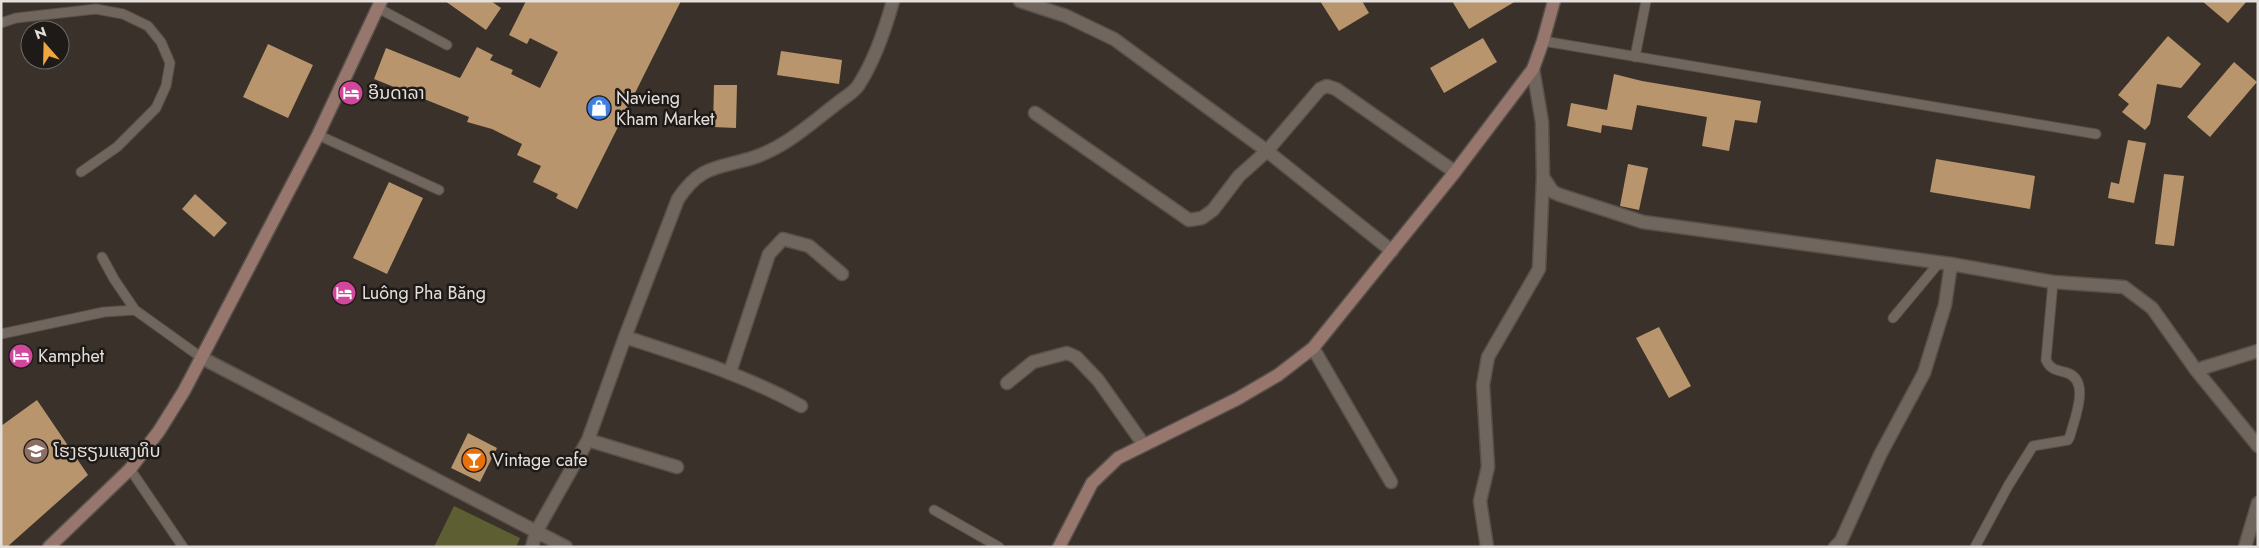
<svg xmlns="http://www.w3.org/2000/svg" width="2259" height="548" font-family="Jost,'Noto Sans Lao',sans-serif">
	<rect width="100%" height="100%" fill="#3a312a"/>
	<path fill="#5d5f32" d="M454,506L520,538L516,547H434Z"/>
	<path fill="#b8956d" d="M445,1H491L501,8L486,30Z
		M526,1H681L577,209L556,198L558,194L533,182L541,166L517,155L522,144L492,129L467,122L469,117L374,79L386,48L460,78L477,47L493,55L490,60L513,70L511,74L540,88L558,52L530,38L527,44L509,35Z
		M1320,1H1362L1369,13L1339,31Z
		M1452,1H1516L1469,29Z
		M2202,1H2247L2228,23Z
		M2168,36L2201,64L2181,88L2157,84L2150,124L2145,130L2122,112L2129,104L2118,95Z
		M1483,38L1497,62L1444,93L1430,68Z
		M268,44L313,65L288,118L243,97Z
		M781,51L842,60L839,84L777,75Z
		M2234,62L2257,82L2210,137L2187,117Z
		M1614,74L1642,81L1761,101L1757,123L1735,120L1729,151L1702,146L1707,117L1637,105L1632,130L1602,125L1601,133L1567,126L1571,103L1607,110Z
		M714,85H737L736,128L713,127Z
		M2128,140L2146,143L2134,203L2108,198L2111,182L2119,184Z
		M1936,159L2035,176L2030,209L1930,192Z
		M1628,164L1648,168L1639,210L1620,206Z
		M2164,174L2184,176L2174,246L2155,244Z
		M389,182L423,198L387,274L353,258Z
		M195,194L227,223L214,237L182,209Z
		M1659,327L1691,386L1669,398L1636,338Z
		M37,400L88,475L7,547H1V426Z
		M468,433L497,448L480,482L451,468Z"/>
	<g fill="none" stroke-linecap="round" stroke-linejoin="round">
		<defs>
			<path id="lane" d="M378,8L447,45
				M1,23L16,18L96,9L123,14L148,26L161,42L170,63L166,86L156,108L117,147L81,172
				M1543,41L2096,134
				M1635,57L1646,1
				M318,135L439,190
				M102,257L114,279L135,310L202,358
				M1893,318L1938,264
				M1,334L104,312L135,310
				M130,469L183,547
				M934,510L999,547
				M1975,547L2008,486L2033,446L2068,440L2070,436C2075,417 2092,378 2064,372C2056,370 2050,369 2046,360L2053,282"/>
			<path id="street" d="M1020,1L1066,16L1114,39L1267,151L1392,251
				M1533,69L1542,122L1543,177L1553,192L1560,195L1643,222L1951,264L2053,282L2124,287L2152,308L2196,370
				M1035,113L1189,220L1202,218L1213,210L1239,176L1267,151L1320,89L1327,86L1336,89L1455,172
				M625,337C686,357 745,375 801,406
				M1313,348L1391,482
				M2258,351L2196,370L2258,446
				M202,358L566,547
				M730,372L769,254L783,239L809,246L842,274
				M1007,383L1033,362L1067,353L1076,357L1098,380L1144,445
				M588,440L677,467
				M532,547L536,532L588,440L625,337L678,199C701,165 716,169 752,158C784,148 809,125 835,105C842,99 853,93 858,86C875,60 885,30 893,1
				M1487,547L1480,501L1488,467L1483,385L1488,357L1539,269L1543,177
				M1835,547L1841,541L1880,455L1924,373L1945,305L1951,264
				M2245,547L2258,503"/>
			<path id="secondary" d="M49,547L130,469L159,431L184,391L318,135L381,1
				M1059,547L1092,483L1118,458L1237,399L1278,375L1313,348L1455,172L1533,69L1543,41L1554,1"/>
		</defs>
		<use href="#lane" stroke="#58504a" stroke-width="11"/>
		<use href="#street" stroke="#58504a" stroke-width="15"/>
		<use href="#secondary" stroke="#58504a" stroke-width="15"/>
		<use href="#lane" stroke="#70665d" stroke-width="9"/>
		<use href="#street" stroke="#70665d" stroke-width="12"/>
		<use href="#secondary" stroke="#96766d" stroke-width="12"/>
	</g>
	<defs>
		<symbol id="hotel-disc" viewBox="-11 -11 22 22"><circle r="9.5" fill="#d1479c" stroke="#1e1a17"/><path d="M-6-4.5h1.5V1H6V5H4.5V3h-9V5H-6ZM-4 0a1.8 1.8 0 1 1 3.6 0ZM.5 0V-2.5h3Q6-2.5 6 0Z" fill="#fff"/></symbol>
		<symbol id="shop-disc" viewBox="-11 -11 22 22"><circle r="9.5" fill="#3f7fe0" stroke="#1e1a17"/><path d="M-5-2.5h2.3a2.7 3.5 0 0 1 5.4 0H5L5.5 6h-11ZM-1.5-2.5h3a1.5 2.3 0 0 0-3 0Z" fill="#fff"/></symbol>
		<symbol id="school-disc" viewBox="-11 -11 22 22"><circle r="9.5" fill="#8d6e63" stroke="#1e1a17"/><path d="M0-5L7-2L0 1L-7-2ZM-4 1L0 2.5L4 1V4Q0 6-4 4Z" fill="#fff"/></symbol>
		<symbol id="bar-disc" viewBox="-11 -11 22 22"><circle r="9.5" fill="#e8710a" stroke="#1e1a17"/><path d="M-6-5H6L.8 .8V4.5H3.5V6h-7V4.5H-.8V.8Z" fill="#fff"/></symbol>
	</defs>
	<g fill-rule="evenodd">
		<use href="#hotel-disc" x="337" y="79" width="28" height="28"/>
		<use href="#shop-disc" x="585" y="94" width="28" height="28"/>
		<use href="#hotel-disc" x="330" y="279" width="28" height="28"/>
		<use href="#hotel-disc" x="7" y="342" width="28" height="28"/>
		<use href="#school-disc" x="22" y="437" width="28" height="28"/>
		<use href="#bar-disc" x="460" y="446" width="28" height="28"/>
	</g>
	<g text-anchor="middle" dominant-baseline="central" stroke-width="5" stroke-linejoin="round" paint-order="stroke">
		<g font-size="18" fill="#e4dfda" stroke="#1e1a17" text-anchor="start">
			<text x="368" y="93">ອິນດາລາ</text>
			<text x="616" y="98">Navieng<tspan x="616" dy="21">Kham Market</tspan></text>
			<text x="362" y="293">Luông Pha Băng</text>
			<text x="38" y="356">Kamphet</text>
			<text x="54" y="451">ໂຮງຮຽນແສງທິບ</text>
			<text x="492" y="460">Vintage cafe</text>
		</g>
	</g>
	<rect width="2259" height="548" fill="none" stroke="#e4dfda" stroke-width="5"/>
	<g transform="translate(45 45) rotate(340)"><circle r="24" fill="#1e1a17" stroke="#6d6965"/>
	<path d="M0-4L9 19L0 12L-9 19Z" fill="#f0a63e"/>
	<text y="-8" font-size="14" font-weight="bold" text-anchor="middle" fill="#e4dfda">N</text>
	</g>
</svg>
